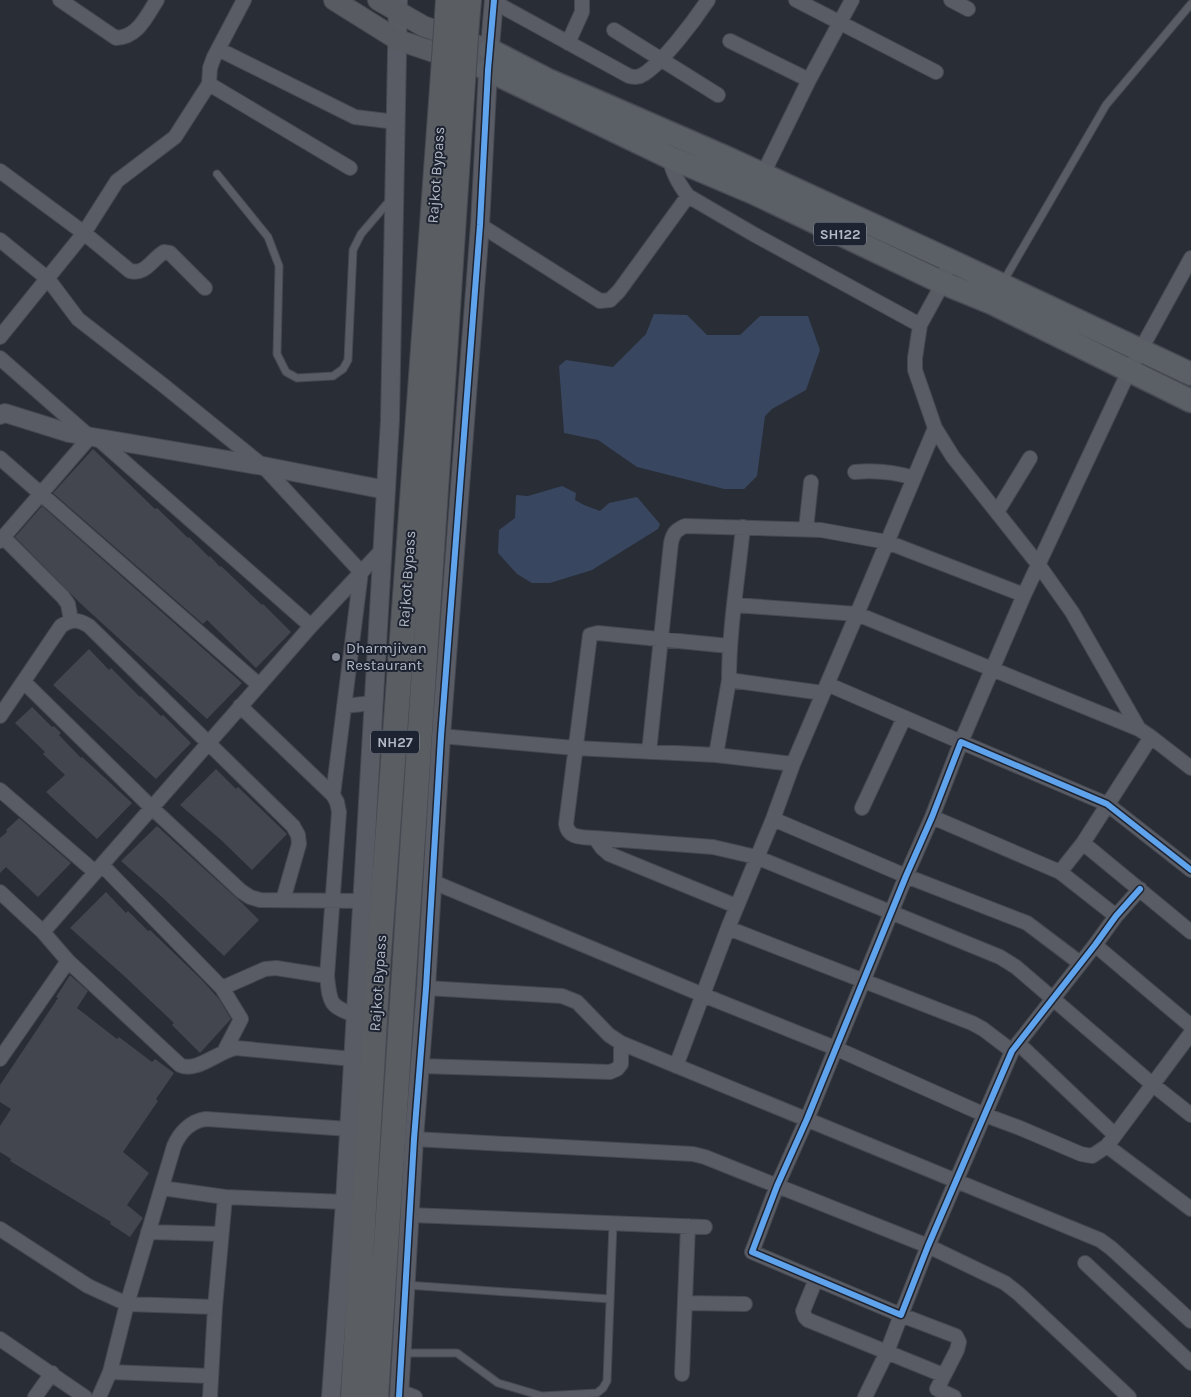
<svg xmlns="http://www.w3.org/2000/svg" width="1191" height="1397" font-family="Karla,sans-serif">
	<rect width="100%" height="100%" fill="#292d36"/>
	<path fill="#38465f" d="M654,314L687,315L707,335H740L760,316H808L820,350L806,390L772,409L765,416L757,476L744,489H724L637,467L598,440L564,433L559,366L566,360L613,367L646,334Z
		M562,486L576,493L575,500L584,505L600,511L609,503L637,497L660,524L658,529L592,570L550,583H532L517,574L498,553L499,530L515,518L516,495L528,496Z"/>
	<path fill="#43464e" d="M93,449L155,509L157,508L188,538L189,537L209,557L210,556L220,567L221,566L262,605L263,604L291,632L256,668L207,620L203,624L53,493Z
		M42,506L242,683L207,719L80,603L15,537Z
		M89,649L109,670L111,668L140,697L141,696L161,716L163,715L191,743L156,779L53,685Z
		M32,707L52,727L54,726L61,733L59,735L81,758L82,757L132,803L97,839L46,792L65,775L43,754L45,752L15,723Z
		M216,769L236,789L238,787L287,834L252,870L221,840L180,805Z
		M19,818L71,863L38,897L6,867L0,873V838L7,832L6,830Z
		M157,826L242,903L259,920L224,956L162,897L121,861Z
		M106,892L126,913L128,911L148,931L150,930L201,979L219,999L231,1019L200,1053L172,1025L174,1023L122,974L70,928Z
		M70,975L88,991L77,1008L117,1039L119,1037L152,1062L155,1059L174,1073L156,1099L158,1101L123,1152L149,1173L127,1205L143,1218L130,1237L110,1224L111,1222L10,1161L11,1159L0,1152V1126L11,1109L0,1102V1085L58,998L56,997Z"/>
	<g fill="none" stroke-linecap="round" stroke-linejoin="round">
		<defs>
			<path id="service" d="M217,174L268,237L279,266L277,354L286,372L297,378L333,376L343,369L348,360L353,250L361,234L391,199
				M1003,282L1106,105L1191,4
				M406,1285L610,1299
				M402,1353H457L498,1383L542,1396L597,1393L603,1388L607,1381L613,1223"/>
			<path id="minor" d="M60,0L116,38C138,37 146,17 157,0
				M796,0L936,72
				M951,0L968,9
				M494,2L629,76C634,77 638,78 644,74C664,61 694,21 708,0
				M614,30L718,95
				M730,41L809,80
				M568,43L582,12V0
				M218,49L355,117L396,122
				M209,84L210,68L214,57L244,0
				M0,171L84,233L130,271C146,275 152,259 164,252L170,253L205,288
				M760,180L809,80L852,0
				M688,196L755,235L920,325
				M480,225L600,301L610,300L619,291L688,196C678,183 673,173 669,157
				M0,240L48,279L78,319L163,385L263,466L361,572L333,795
				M949,260L943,283L920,325L915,358V370L935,428L953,457L1038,564L1072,612L1139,729L1151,737L1083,843L1060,872
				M0,337L84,233L117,181L175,137L209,84L350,168
				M0,358L90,437L0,541
				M96,437L311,626
				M0,458L259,685
				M855,472C876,470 894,472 914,478
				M997,512L1030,458
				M806,529L811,482
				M3,537L63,597L68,604L71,620
				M735,605L857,614L1139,729
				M729,680C729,629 738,578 743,527
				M24,682L152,808L241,891L250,897L260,900L362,901
				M827,684L961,742L1024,595
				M240,706L333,795L337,802L339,812L327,976C330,1003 329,1006 355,1015
				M344,706L373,703
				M0,716L61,626C72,619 78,619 89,626L293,826L298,835L299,844L283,900
				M441,736L575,748L716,755L793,764
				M1151,737L1191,768
				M649,752L671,543C673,533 676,530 685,526L821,530L887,542L1024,595L1129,371L1191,258
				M716,755L729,680L823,693
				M0,790L95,872
				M862,808L904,718
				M932,817L1060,872L1116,916
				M773,819L906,876L1027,923L1080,963
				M595,838C583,837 568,839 566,824L590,635L598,633L729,646
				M1083,843L1191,932
				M102,865L222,988L265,969L276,968L327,976
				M431,881L703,995L835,1048L985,1115L1020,1128L1081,1154L1092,1156L1107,1146L1191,1033
				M1140,889L1116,916L1095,945L1012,1051L928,1246L901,1315L752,1252L777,1186L807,1119L906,876L932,817L961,742L1107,804L1191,870
				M0,892L43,932L68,961L180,1065C196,1073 217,1052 236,1048L353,1059
				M736,906L609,854L602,848L595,838L713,847L756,857L1000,957L1016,967L1152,1084L1191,1115
				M728,928L972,1023L983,1029L1012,1051
				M43,932L311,626L382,550
				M1095,945L1191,1026
				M222,988L241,1019L225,1050
				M426,988L562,996L577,1002L609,1035L621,1043L1100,1240L1111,1248L1191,1321
				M1018,1043L1115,1135
				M0,1059L68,961
				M420,1066L610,1072L617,1069L621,1064V1043
				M676,1066L728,928L773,819L793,764L857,614L935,428
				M414,1139L693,1154L705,1157L928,1246L1005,1283L1019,1294L1129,1397
				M1107,1146L1191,1209
				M162,1188L225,1197
				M410,1215L705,1227
				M0,1229L88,1286L127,1304L215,1307L225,1197L345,1202
				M148,1232L221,1234
				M1085,1263L1191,1363
				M816,1279L803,1311L805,1317L808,1320L943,1375
				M685,1303L745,1304
				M0,1339L85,1397
				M110,1372L210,1376
				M682,1374L688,1226
				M399,1391L415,1397
				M35,1397L52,1373
				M99,1397L110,1372L127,1304L174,1146C180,1132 191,1121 206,1119L349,1129
				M210,1397L215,1307
				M865,1397L887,1352L901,1315L956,1336L959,1342L957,1350L937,1389L954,1397"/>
			<path id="tertiary" d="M0,415L5,413L69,433L263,466L386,490
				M331,1397L345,1202L390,420L398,0
				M399,1397L414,1139L426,988L441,736L480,225L488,70L494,0"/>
			<path id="secondary" d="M334,0L398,40L488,70
				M378,0L423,26L490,50"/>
			<path id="primary" d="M490,50L548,80L725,157L949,260L1191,374
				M488,70L669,157L754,193L943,283L992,303L1191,401"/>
			<path id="trunk" d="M447,15L448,0
				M467,23L469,0
				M353,1397L378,967L442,88
				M376,1397L462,96"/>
		</defs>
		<use href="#service" stroke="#45484f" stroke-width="9"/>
		<use href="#minor" stroke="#45484f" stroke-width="16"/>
		<use href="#tertiary" stroke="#45484f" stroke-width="20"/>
		<use href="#secondary" stroke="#45484f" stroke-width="22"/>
		<use href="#primary" stroke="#474a53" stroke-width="25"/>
		<use href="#trunk" stroke="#464951" stroke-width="26"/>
		<use href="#service" stroke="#595c64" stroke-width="7"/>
		<use href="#minor" stroke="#595c64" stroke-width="14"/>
		<use href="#tertiary" stroke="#595c64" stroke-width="18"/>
		<use href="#secondary" stroke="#585b62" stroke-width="20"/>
		<use href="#primary" stroke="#5b5f66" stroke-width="22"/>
		<use href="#trunk" stroke="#5a5d62" stroke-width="24"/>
		<defs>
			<path id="trunk-bridge" d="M442,88L447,15
				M462,96L467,23"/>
		</defs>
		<use href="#trunk-bridge" stroke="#464951" stroke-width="26" stroke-linecap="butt"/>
		<use href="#trunk-bridge" stroke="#5a5d62" stroke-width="24"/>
		<defs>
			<path id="cycleway" d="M1140,889L1116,916L1095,945L1012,1051L928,1246L901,1315L752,1252L777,1186L807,1119L906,876L932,817L961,742L1107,804L1191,870
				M399,1397L414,1139L426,988L441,736L480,225L488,70L494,0"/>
		</defs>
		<use href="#cycleway" stroke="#1d2330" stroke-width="9"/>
		<use href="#cycleway" stroke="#60a3ed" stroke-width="6"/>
	</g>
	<circle fill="#838894" stroke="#1d2330" stroke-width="2" cx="336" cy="657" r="5"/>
	<g text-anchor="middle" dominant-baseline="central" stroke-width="4" stroke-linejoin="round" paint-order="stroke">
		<g fill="#1d2330" stroke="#868c99" stroke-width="1">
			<rect x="814" y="222.5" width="52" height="23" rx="4"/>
			<rect x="371" y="730.5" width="48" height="23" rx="4"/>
		</g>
		<g font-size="14" font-weight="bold" fill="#b3b9c6">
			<text x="840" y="234">SH122</text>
			<text x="395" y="742">NH27</text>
		</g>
		<g font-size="15" fill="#b3b9c6" stroke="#1d2330">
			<text transform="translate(436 175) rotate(-86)">Rajkot Bypass</text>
			<text transform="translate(407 579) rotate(-86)">Rajkot Bypass</text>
			<text transform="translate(378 983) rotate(-86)">Rajkot Bypass</text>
		</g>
		<g font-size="15" fill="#b3b9c6" stroke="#1d2330" text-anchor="start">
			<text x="346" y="648">Dharmjivan<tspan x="346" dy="17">Restaurant</tspan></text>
		</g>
	</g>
</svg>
